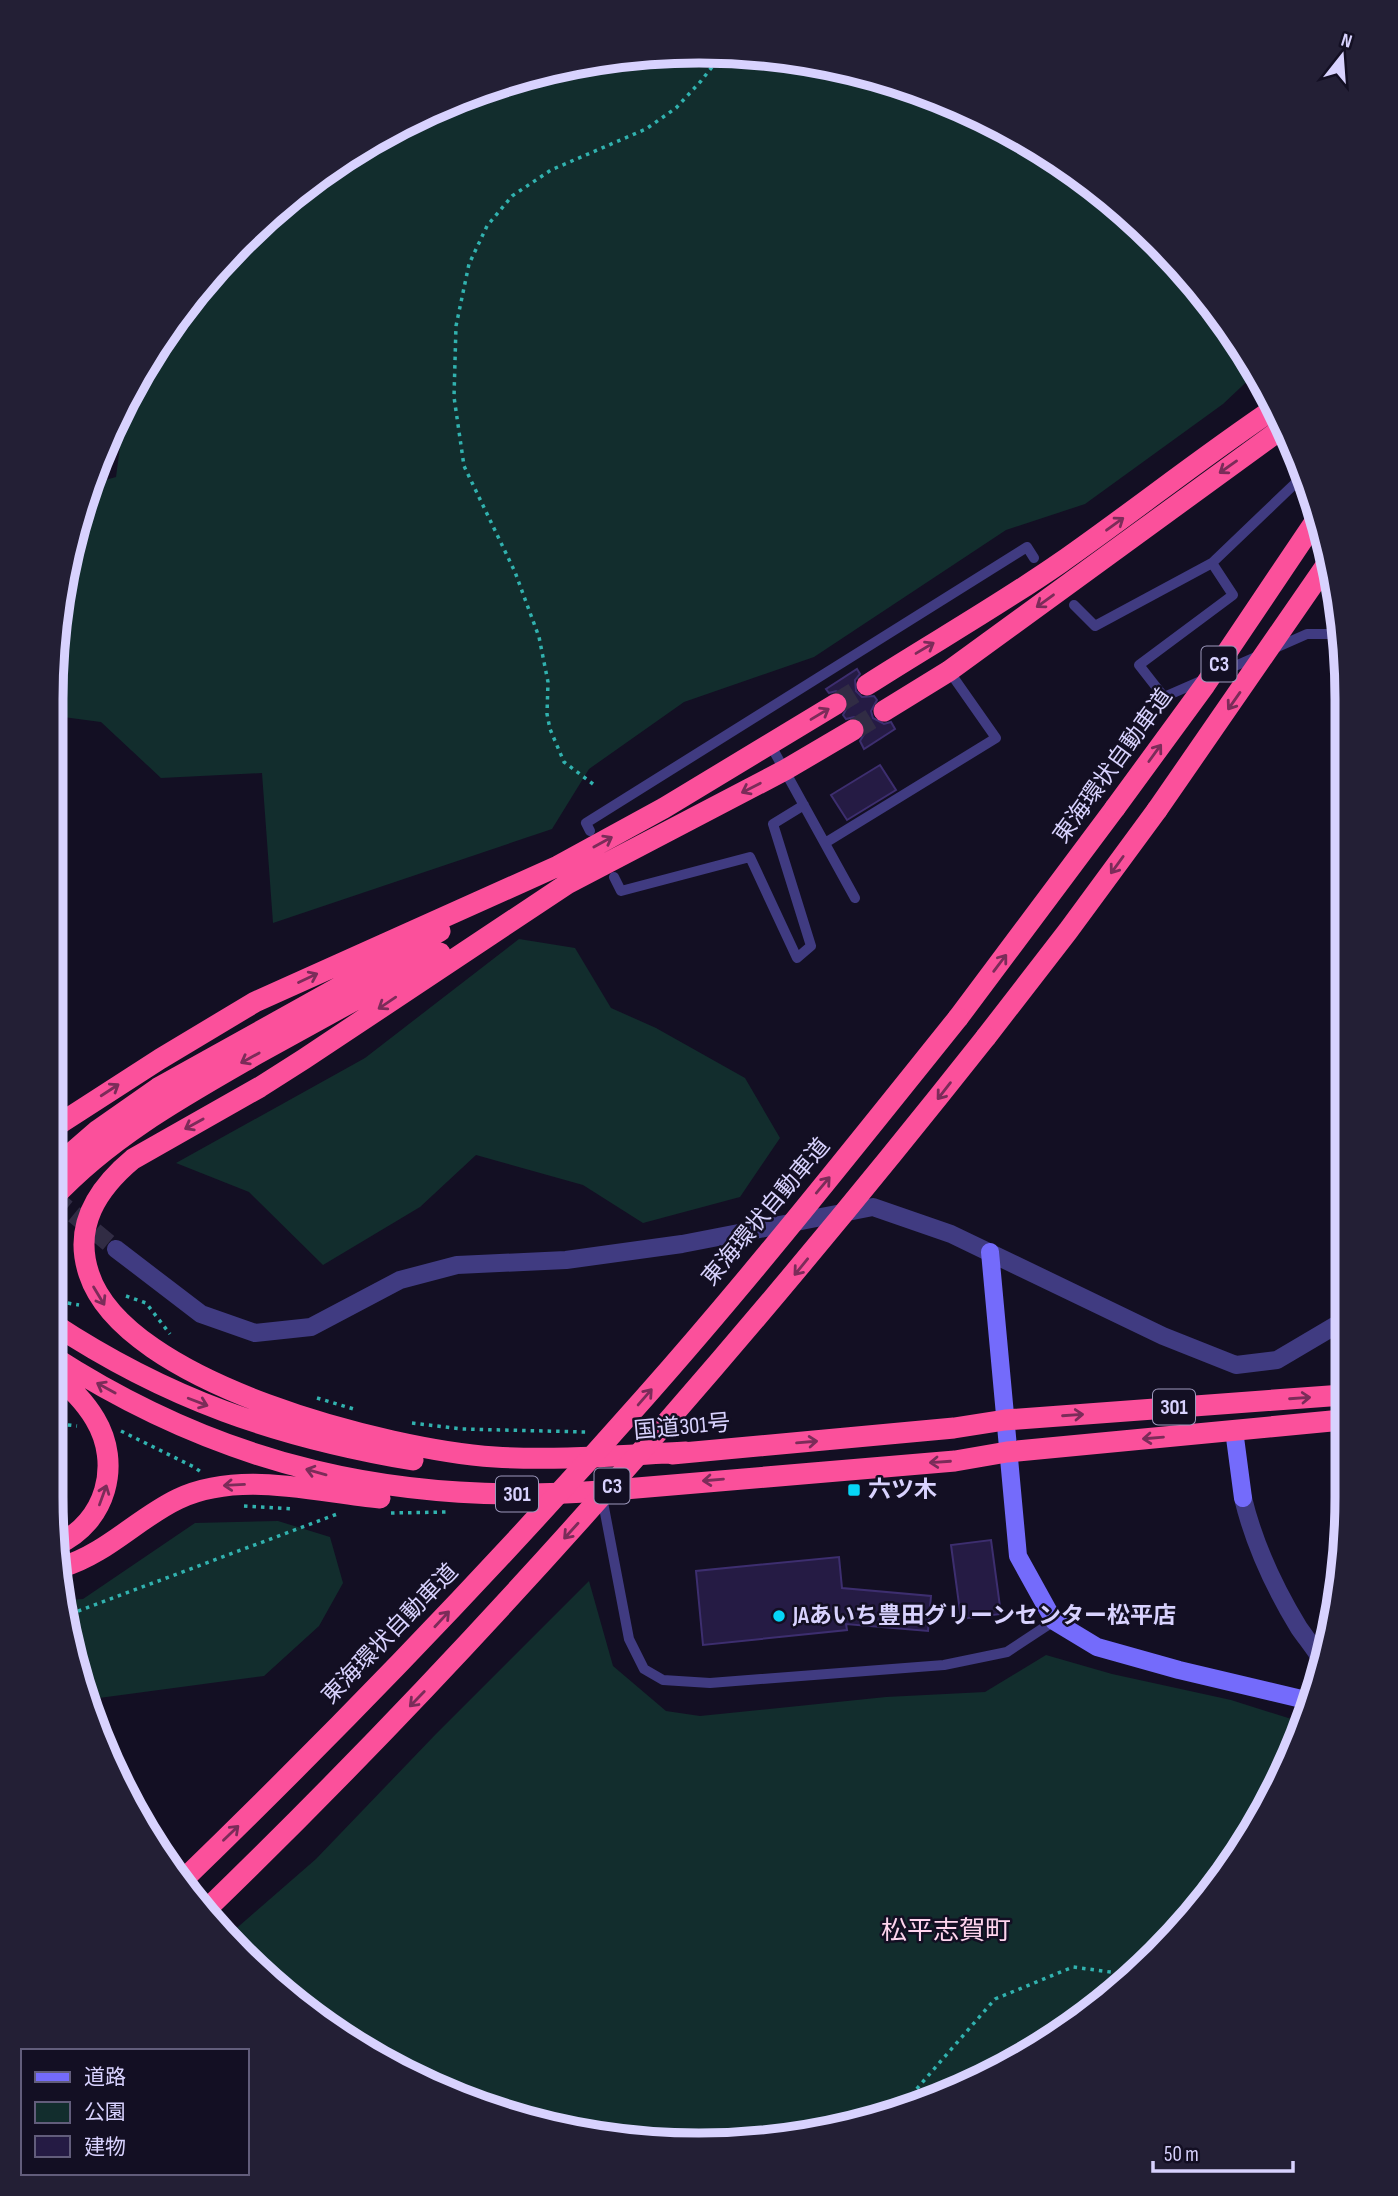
<svg xmlns="http://www.w3.org/2000/svg" width="1398" height="2196" font-family="'Sofia Sans Condensed','Noto Sans JP',sans-serif">
	<rect width="100%" height="100%" fill="#130f23"/>
	<path fill="#122d2d" d="M742,52L867,73L986,118L1094,185L1187,272L1258,371L1223,404L1085,504L1006,530L814,657L684,702L589,769L552,829L273,923L262,773L161,778L101,722L56,716V615L91,484L116,477L125,408L185,304L272,211L375,137L491,85L615,56Z
		M519,939L575,948L611,1008L656,1028L745,1078L780,1138L740,1197L643,1223L583,1185L476,1155L420,1207L323,1265L249,1192L176,1163L365,1058Z
		M278,1521L330,1537L343,1583L319,1626L264,1676L84,1700L68,1600L83,1599L195,1523Z
		M589,1581L613,1666L666,1711L700,1716L886,1697L985,1692L1046,1655L1112,1674L1231,1700L1304,1723L1298,1745L1213,1892L1059,2036L867,2123L657,2144L490,2111L305,2012L231,1933L316,1859L435,1735Z"/>
	<path fill="#251b44" stroke="#3d2e6f" stroke-width="2" d="M857,669L860,674L855,680L856,691L862,697L874,696L877,700L871,711L873,718L884,724L891,722L895,729L864,749L860,741L866,731L864,723L854,717L846,719L843,715L849,704L847,697L836,691L829,693L826,689Z
		M880,765L896,790L847,820L831,795Z
		M991,1540L1001,1614L961,1619L951,1545Z
		M839,1557L842,1588L931,1596L928,1631L846,1624L847,1630L703,1645L696,1571Z"/>
	<g fill="none" stroke-linecap="round" stroke-linejoin="round">
		<path stroke="#312c44" stroke-width="18" stroke-dasharray="18 9" stroke-linecap="butt" d="M53,1197L116,1249"/>
		<path stroke="#312c44" stroke-width="21" stroke-dasharray="21 10" stroke-linecap="butt" d="M836,704L867,685
			M853,730L884,711"/>
		<path stroke="#31b2af" stroke-width="3.5" stroke-dasharray="3.5 5" stroke-linecap="butt" d="M593,784L564,762L550,729L547,714L548,682L539,637L515,572L464,466L454,397L456,326L469,264L487,226L512,196L551,170L646,129L676,108L701,81L723,53
			M126,1296L146,1303L170,1334
			M52,1298L56,1301L79,1305
			M317,1398L357,1410
			M51,1423L77,1426
			M412,1423L462,1429L586,1432L587,1435
			M121,1431L194,1467L201,1472
			M244,1506L293,1509
			M391,1513L446,1512
			M70,1614L340,1513
			M900,2108L995,1999L1073,1967L1125,1974"/>
		<path stroke="#403b81" stroke-width="10" d="M1212,563L1233,595L1139,665L1164,697L1258,656
			M1074,605L1095,626L1212,563L1305,474
			M1273,649L1307,634H1341
			M770,744L855,898
			M590,831L586,823L1027,547L1034,558
			M825,843L996,738L949,671
			M614,877L621,891L750,857L797,958L811,946L773,824L804,805
			M602,1497L629,1639L644,1669L663,1680L710,1683L944,1665L1007,1652L1054,1621"/>
		<path stroke="#403b81" stroke-width="18" d="M1341,634H1342
			M116,1249L201,1314L255,1333L311,1327L400,1280L457,1265L566,1260L682,1244L873,1207L951,1234L1163,1336L1236,1365L1277,1360L1343,1321
			M1243,1498C1254,1544 1274,1587 1299,1628C1306,1638 1314,1648 1321,1659"/>
		<path stroke="#746bfb" stroke-width="18" d="M990,1252L1018,1556L1054,1621L1097,1647L1179,1670L1310,1701
			M1234,1430L1243,1498"/>
		<path stroke="#fb509b" stroke-width="21" d="M867,685C931,644 998,606 1060,563C1133,512 1202,457 1275,408
			M884,711L949,671L1284,427
			M958,1018L1115,808
			M986,1037L1068,931L1157,810
			M53,1128L160,1059L255,1002L558,866L664,808L836,704
			M53,1169L98,1130L158,1088L440,931
			M53,1198C111,1136 184,1096 257,1054C318,1020 379,987 440,953
			M52,1323C167,1399 277,1437 413,1460
			M52,1356C224,1467 398,1506 601,1491L955,1461L1007,1452L1342,1420
			M52,1371C67,1385 84,1400 95,1419C122,1464 106,1522 58,1544
			M686,1452C622,1455 558,1461 495,1457C390,1450 125,1384 89,1274C73,1226 97,1189 133,1159L260,1087L304,1059L567,884L785,770L853,730
			M672,1454L954,1428L1005,1420L1343,1395
			M62,1567C106,1554 138,1518 178,1499C240,1470 315,1492 380,1498"/>
		<path stroke="#fb509b" stroke-width="21" d="M1115,808L1205,685L1318,517
			M1157,810L1327,564
			M182,1881C343,1725 498,1564 646,1396C754,1274 856,1145 958,1018
			M208,1908C488,1637 744,1343 986,1037"/>
	</g>
	<defs><path id="oneway-shaft" d="M-6 0H5M1.5-3L5.5 0L1.5 3" fill="none" stroke-width="1.6" stroke-linecap="round" stroke-linejoin="round" transform="scale(1.75)"/></defs>
	<g stroke="#7b2c59">
		<use href="#oneway-shaft" transform="translate(1228 467) rotate(145)"/>
		<use href="#oneway-shaft" transform="translate(1115 524) rotate(-36)"/>
		<use href="#oneway-shaft" transform="translate(1045 601) rotate(144)"/>
		<use href="#oneway-shaft" transform="translate(925 648) rotate(-31)"/>
		<use href="#oneway-shaft" transform="translate(1234 701) rotate(125)"/>
		<use href="#oneway-shaft" transform="translate(820 714) rotate(-31)"/>
		<use href="#oneway-shaft" transform="translate(1155 753) rotate(-54)"/>
		<use href="#oneway-shaft" transform="translate(751 788) rotate(153)"/>
		<use href="#oneway-shaft" transform="translate(603 842) rotate(-29)"/>
		<use href="#oneway-shaft" transform="translate(1117 865) rotate(126)"/>
		<use href="#oneway-shaft" transform="translate(1000 963) rotate(-53)"/>
		<use href="#oneway-shaft" transform="translate(308 978) rotate(-25)"/>
		<use href="#oneway-shaft" transform="translate(387 1003) rotate(146)"/>
		<use href="#oneway-shaft" transform="translate(250 1058) rotate(151)"/>
		<use href="#oneway-shaft" transform="translate(110 1090) rotate(-33)"/>
		<use href="#oneway-shaft" transform="translate(944 1091) rotate(128)"/>
		<use href="#oneway-shaft" transform="translate(194 1124) rotate(151)"/>
		<use href="#oneway-shaft" transform="translate(823 1185) rotate(-50)"/>
		<use href="#oneway-shaft" transform="translate(801 1267) rotate(129)"/>
		<use href="#oneway-shaft" transform="translate(99 1296) rotate(59)"/>
		<use href="#oneway-shaft" transform="translate(106 1388) rotate(-151)"/>
		<use href="#oneway-shaft" transform="translate(645 1397) rotate(-49)"/>
		<use href="#oneway-shaft" transform="translate(1300 1398) rotate(-4)"/>
		<use href="#oneway-shaft" transform="translate(198 1402) rotate(21)"/>
		<use href="#oneway-shaft" transform="translate(1073 1415) rotate(-4)"/>
		<use href="#oneway-shaft" transform="translate(1153 1438) rotate(175)"/>
		<use href="#oneway-shaft" transform="translate(807 1442) rotate(-5)"/>
		<use href="#oneway-shaft" transform="translate(940 1462) rotate(176)"/>
		<use href="#oneway-shaft" transform="translate(316 1472) rotate(-164)"/>
		<use href="#oneway-shaft" transform="translate(713 1480) rotate(175)"/>
		<use href="#oneway-shaft" transform="translate(234 1485) rotate(177)"/>
		<use href="#oneway-shaft" transform="translate(103 1495) rotate(-70)"/>
		<use href="#oneway-shaft" transform="translate(571 1531) rotate(132)"/>
		<use href="#oneway-shaft" transform="translate(442 1619) rotate(-47)"/>
		<use href="#oneway-shaft" transform="translate(417 1699) rotate(134)"/>
		<use href="#oneway-shaft" transform="translate(231 1833) rotate(-44)"/>
	</g>
	<g fill="#06d5f6" stroke="#130f23" stroke-width="2.5">
		<rect x="847" y="1483" width="14" height="14" rx="3.5"/>
		<circle cx="779" cy="1616" r="7"/>
	</g>
	<g text-anchor="middle" dominant-baseline="central" stroke-width="5" stroke-linejoin="round" paint-order="stroke">
		<g fill="#130f23" stroke="#9d98bc" stroke-width="2">
			<rect x="1201.5" y="646.5" width="35" height="35" rx="5"/>
			<rect x="1153" y="1389.5" width="42" height="35" rx="5"/>
			<rect x="594.5" y="1468.5" width="35" height="35" rx="5"/>
			<rect x="496" y="1476.5" width="42" height="35" rx="5"/>
		</g>
		<g font-size="21" font-weight="bold" fill="#d8d2fe">
			<text x="1219" y="664">C3</text>
			<text x="1174" y="1407">301</text>
			<text x="612" y="1486">C3</text>
			<text x="517" y="1494">301</text>
		</g>
		<g font-size="23" fill="#d8d2fe" stroke="#130f23">
			<text transform="translate(1113 766) rotate(-54)">東海環状自動車道</text>
			<text transform="translate(766 1212) rotate(-50)">東海環状自動車道</text>
			<text transform="translate(682 1427) rotate(-5)">国道301号</text>
			<text transform="translate(390 1634) rotate(-46)">東海環状自動車道</text>
		</g>
		<g font-size="23" font-weight="bold" fill="#d8d2fe" stroke="#130f23" text-anchor="start">
			<text x="868" y="1490">六ツ木</text>
			<text x="793" y="1616">JAあいち豊田グリーンセンター松平店</text>
		</g>
		<g font-size="26" fill="#fed4ed" stroke="#130f23">
			<text x="946" y="1931">松平志賀町</text>
		</g>
	</g>
	<path d="M0 0H1398V2196H0ZM699 63H699A636 636 0 0 1 1335 699V1497A636 636 0 0 1 699 2133H699A636 636 0 0 1 63 1497V699A636 636 0 0 1 699 63Z" fill="#231f35" fill-rule="evenodd"/>
	<path fill="none" stroke="#d8d2fe" stroke-width="9" d="M699 63H699A636 636 0 0 1 1335 699V1497A636 636 0 0 1 699 2133H699A636 636 0 0 1 63 1497V699A636 636 0 0 1 699 63Z"/>
	<rect x="21" y="2049" width="228" height="126" fill="#130f23" stroke="#625d7b" stroke-width="2"/>
	<rect x="35" y="2072" width="35" height="10" fill="#746bfb" stroke="#625d7b" stroke-width="2"/>
	<text x="84" y="2084" font-size="21" fill="#d8d2fe">道路</text>
	<rect x="35" y="2102" width="35" height="21" fill="#122d2d" stroke="#625d7b" stroke-width="2"/>
	<text x="84" y="2119" font-size="21" fill="#d8d2fe">公園</text>
	<rect x="35" y="2136" width="35" height="21" fill="#251b44" stroke="#625d7b" stroke-width="2"/>
	<text x="84" y="2154" font-size="21" fill="#d8d2fe">建物</text>
	<g transform="translate(1342 56) rotate(17)" stroke="#130f23" stroke-width="5" paint-order="stroke">
	<path d="M0-5L12 26L0 18L-12 26Z" fill="#d8d2fe"/>
	<text y="-10" font-size="19" font-weight="bold" text-anchor="middle" fill="#d8d2fe">N</text>
	</g>
	<path d="M1153 2161v10h140v-10" fill="none" stroke="#d8d2fe" stroke-width="3.5"/>
	<text x="1164" y="2161" font-size="21" fill="#d8d2fe" stroke="#130f23" stroke-width="5" paint-order="stroke">50 m</text>
</svg>
